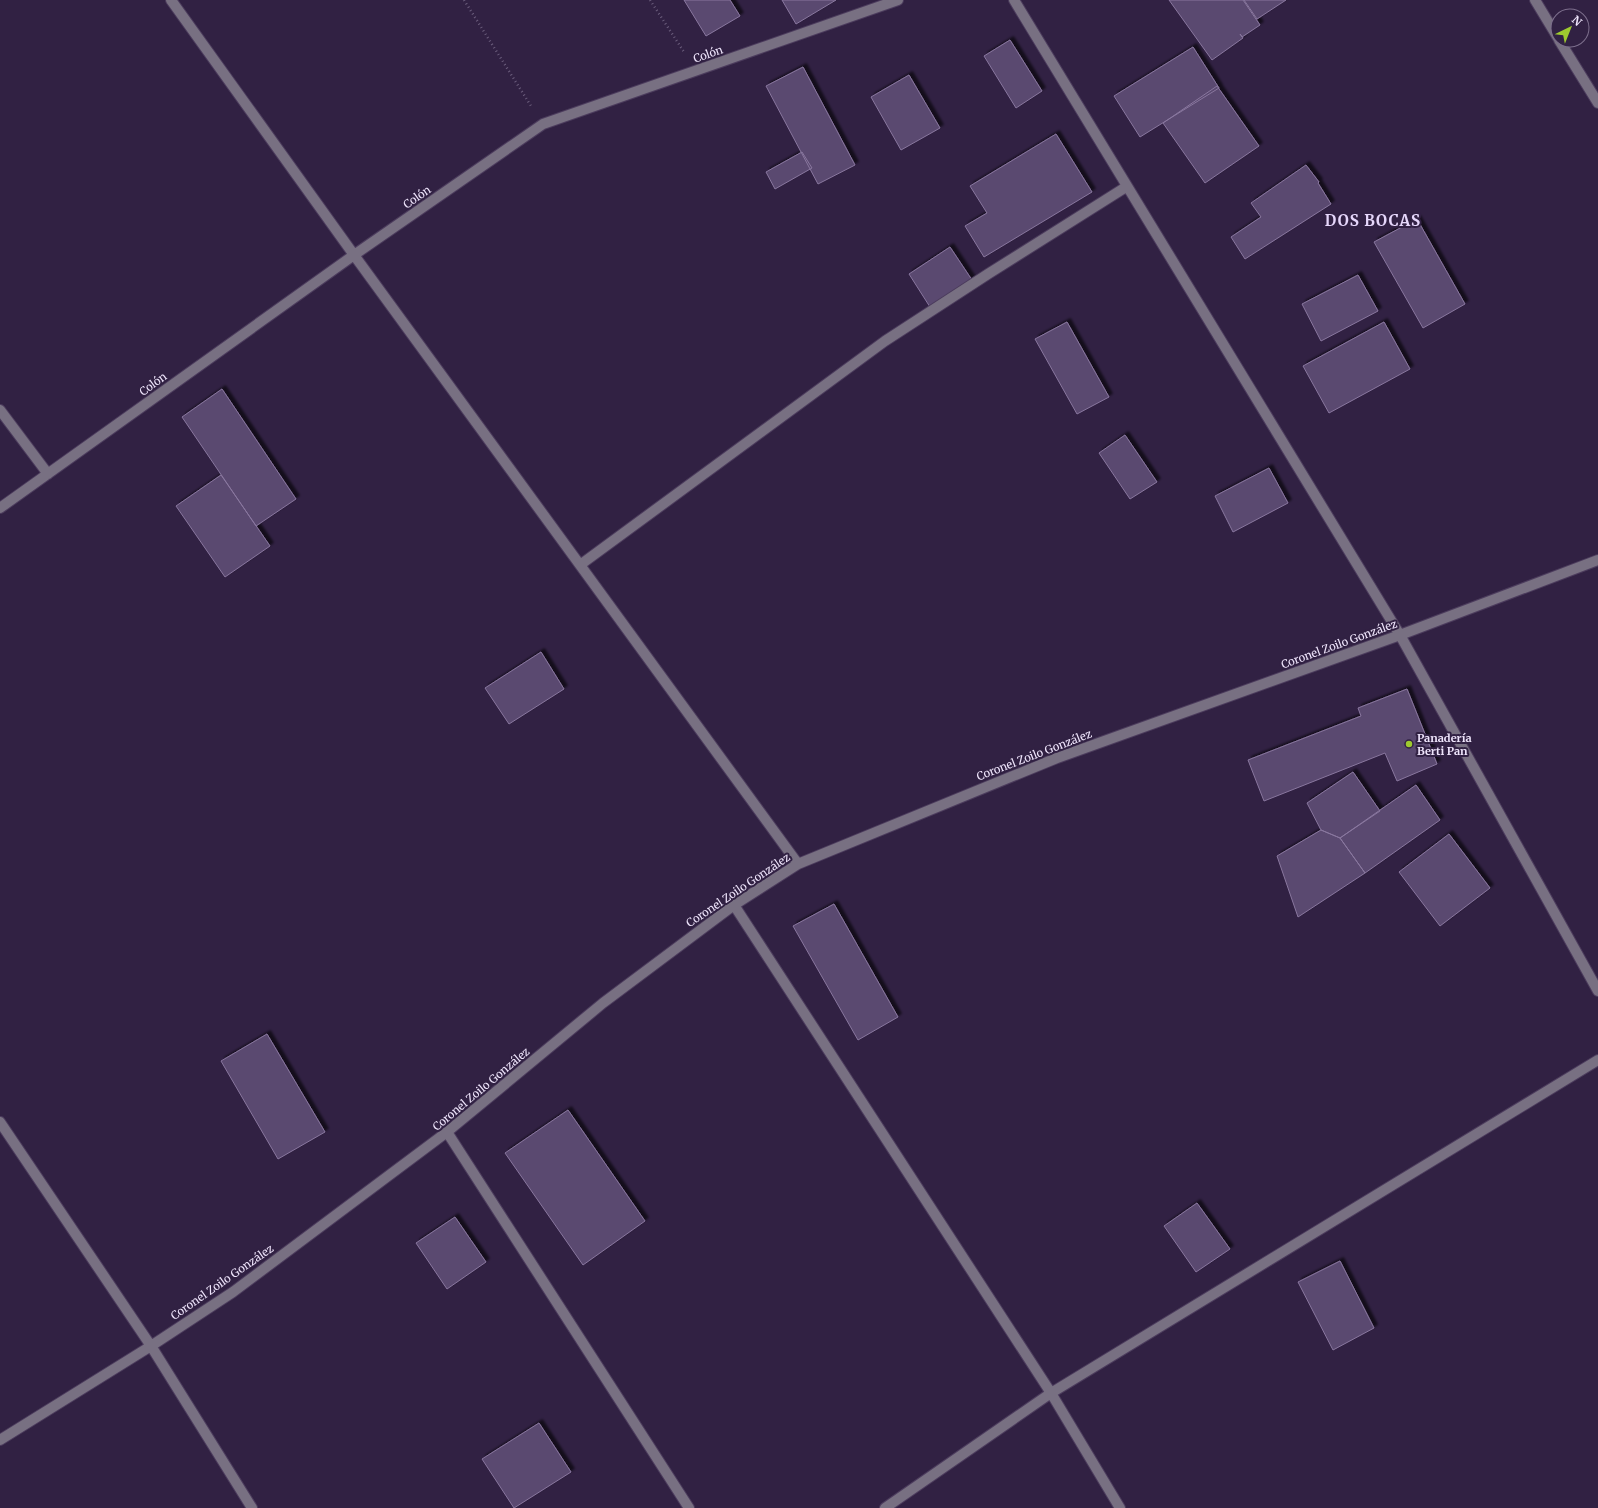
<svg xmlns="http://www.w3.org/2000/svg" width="1598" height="1508" font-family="Merriweather,serif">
	<defs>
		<filter id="shadow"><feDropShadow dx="3.5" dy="-3.5" stdDeviation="1" flood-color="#0009"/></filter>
	</defs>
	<rect width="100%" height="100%" fill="#312143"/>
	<path fill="#5a496f" stroke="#89779f" filter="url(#shadow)" d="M684,0H730L740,16L706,36Z
		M782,0H836L796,24Z
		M1169,0H1243L1260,25L1242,37L1240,34L1243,38L1212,60Z
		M1244,0H1286L1257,19Z
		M1010,40L1042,91L1016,108L984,56Z
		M1193,47L1219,88L1140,137L1114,96Z
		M803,67L855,165L818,184L766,86Z
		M909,75L940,128L901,150L871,97Z
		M1217,86L1259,146L1205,183L1163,123Z
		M1056,134L1092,192L984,257L965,226L987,213L970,186Z
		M802,152L812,168L775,189L766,172Z
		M1306,165L1319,182L1318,183L1331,204L1245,259L1231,237L1261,217L1251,203Z
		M1417,219L1465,304L1423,328L1374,242Z
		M950,247L972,280L930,307L909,274Z
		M1358,275L1378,311L1321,341L1302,304Z
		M1067,322L1109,397L1077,414L1035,339Z
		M1384,322L1410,369L1329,413L1303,366Z
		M222,389L296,499L256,526L182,417Z
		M1125,435L1157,482L1130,499L1099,453Z
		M1269,468L1288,503L1233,532L1215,496Z
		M221,475L270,546L225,577L176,506Z
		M541,652L564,689L509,724L485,688Z
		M1407,689L1437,764L1397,781L1385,753L1264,801L1248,760L1361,716L1358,708Z
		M1353,772L1380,811L1340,838L1321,830L1307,803Z
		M1416,785L1440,820L1365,873L1340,838Z
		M1321,830L1340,838L1365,873L1298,917L1277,856Z
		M1449,834L1490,888L1440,926L1399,872Z
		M834,904L898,1017L858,1040L793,926Z
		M267,1034L325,1132L278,1159L221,1061Z
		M568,1110L645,1221L583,1265L505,1153Z
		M1197,1203L1230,1249L1196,1272L1164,1226Z
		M455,1217L486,1262L447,1289L416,1243Z
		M1340,1261L1374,1328L1333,1350L1298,1282Z
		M539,1423L571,1472L514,1508L482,1459Z"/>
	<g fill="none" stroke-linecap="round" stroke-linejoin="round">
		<defs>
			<path id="minor" d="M171,0L354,255L798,864
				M1014,0L1400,635L1598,991
				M1535,0L1558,38
				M1559,40L1598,103
				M0,410L48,474
				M0,508L354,255L543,124L898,0
				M580,565L885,341L988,274L1126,187
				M734,905L1051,1393L1120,1508
				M0,1122L151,1346L252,1508
				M447,1132L689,1508
				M0,1440L151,1346L233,1292L447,1132L603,1003L734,905L798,864L1057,758L1400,635L1598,560
				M885,1508L1051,1393L1598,1060"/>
		</defs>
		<use href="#minor" stroke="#4c3c5d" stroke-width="12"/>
		<path stroke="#6b5d7c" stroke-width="2.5" stroke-dasharray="1 3" stroke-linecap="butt" d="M464,0L531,106
			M650,0L684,52"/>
		<use href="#minor" stroke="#787082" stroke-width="10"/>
	</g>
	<circle fill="#9eca2f" stroke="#312143" stroke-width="1.5" cx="1409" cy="744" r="4"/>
	<g text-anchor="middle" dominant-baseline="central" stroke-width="4" stroke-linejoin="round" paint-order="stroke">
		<g font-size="11" fill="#efe5fc" stroke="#312143">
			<text transform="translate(708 54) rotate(-19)">Colón</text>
			<text transform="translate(417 197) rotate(-35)">Colón</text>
			<text transform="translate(153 384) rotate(-36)">Colón</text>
			<text transform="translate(1339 644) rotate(-20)">Coronel Zoilo González</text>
			<text transform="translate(1034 755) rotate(-21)">Coronel Zoilo González</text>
			<text transform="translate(738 890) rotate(-34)">Coronel Zoilo González</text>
			<text transform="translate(481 1089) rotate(-40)">Coronel Zoilo González</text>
			<text transform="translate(222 1282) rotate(-35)">Coronel Zoilo González</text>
		</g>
		<g font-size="11" font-weight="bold" fill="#efe5fc" stroke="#312143" text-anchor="start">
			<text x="1417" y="738">Panadería<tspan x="1417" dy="13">Berti Pan</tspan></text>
		</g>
		<g font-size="15" font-weight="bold" letter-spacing="1" fill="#e6d7fb" stroke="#312143">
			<text x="1373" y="220">DOS BOCAS</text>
		</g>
	</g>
	<g transform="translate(1570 28) rotate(43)"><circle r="19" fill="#312143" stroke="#7d6f8d"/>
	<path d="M0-3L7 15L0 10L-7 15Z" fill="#9eca2f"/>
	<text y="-6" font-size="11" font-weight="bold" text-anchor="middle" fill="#efe5fc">N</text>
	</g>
</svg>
